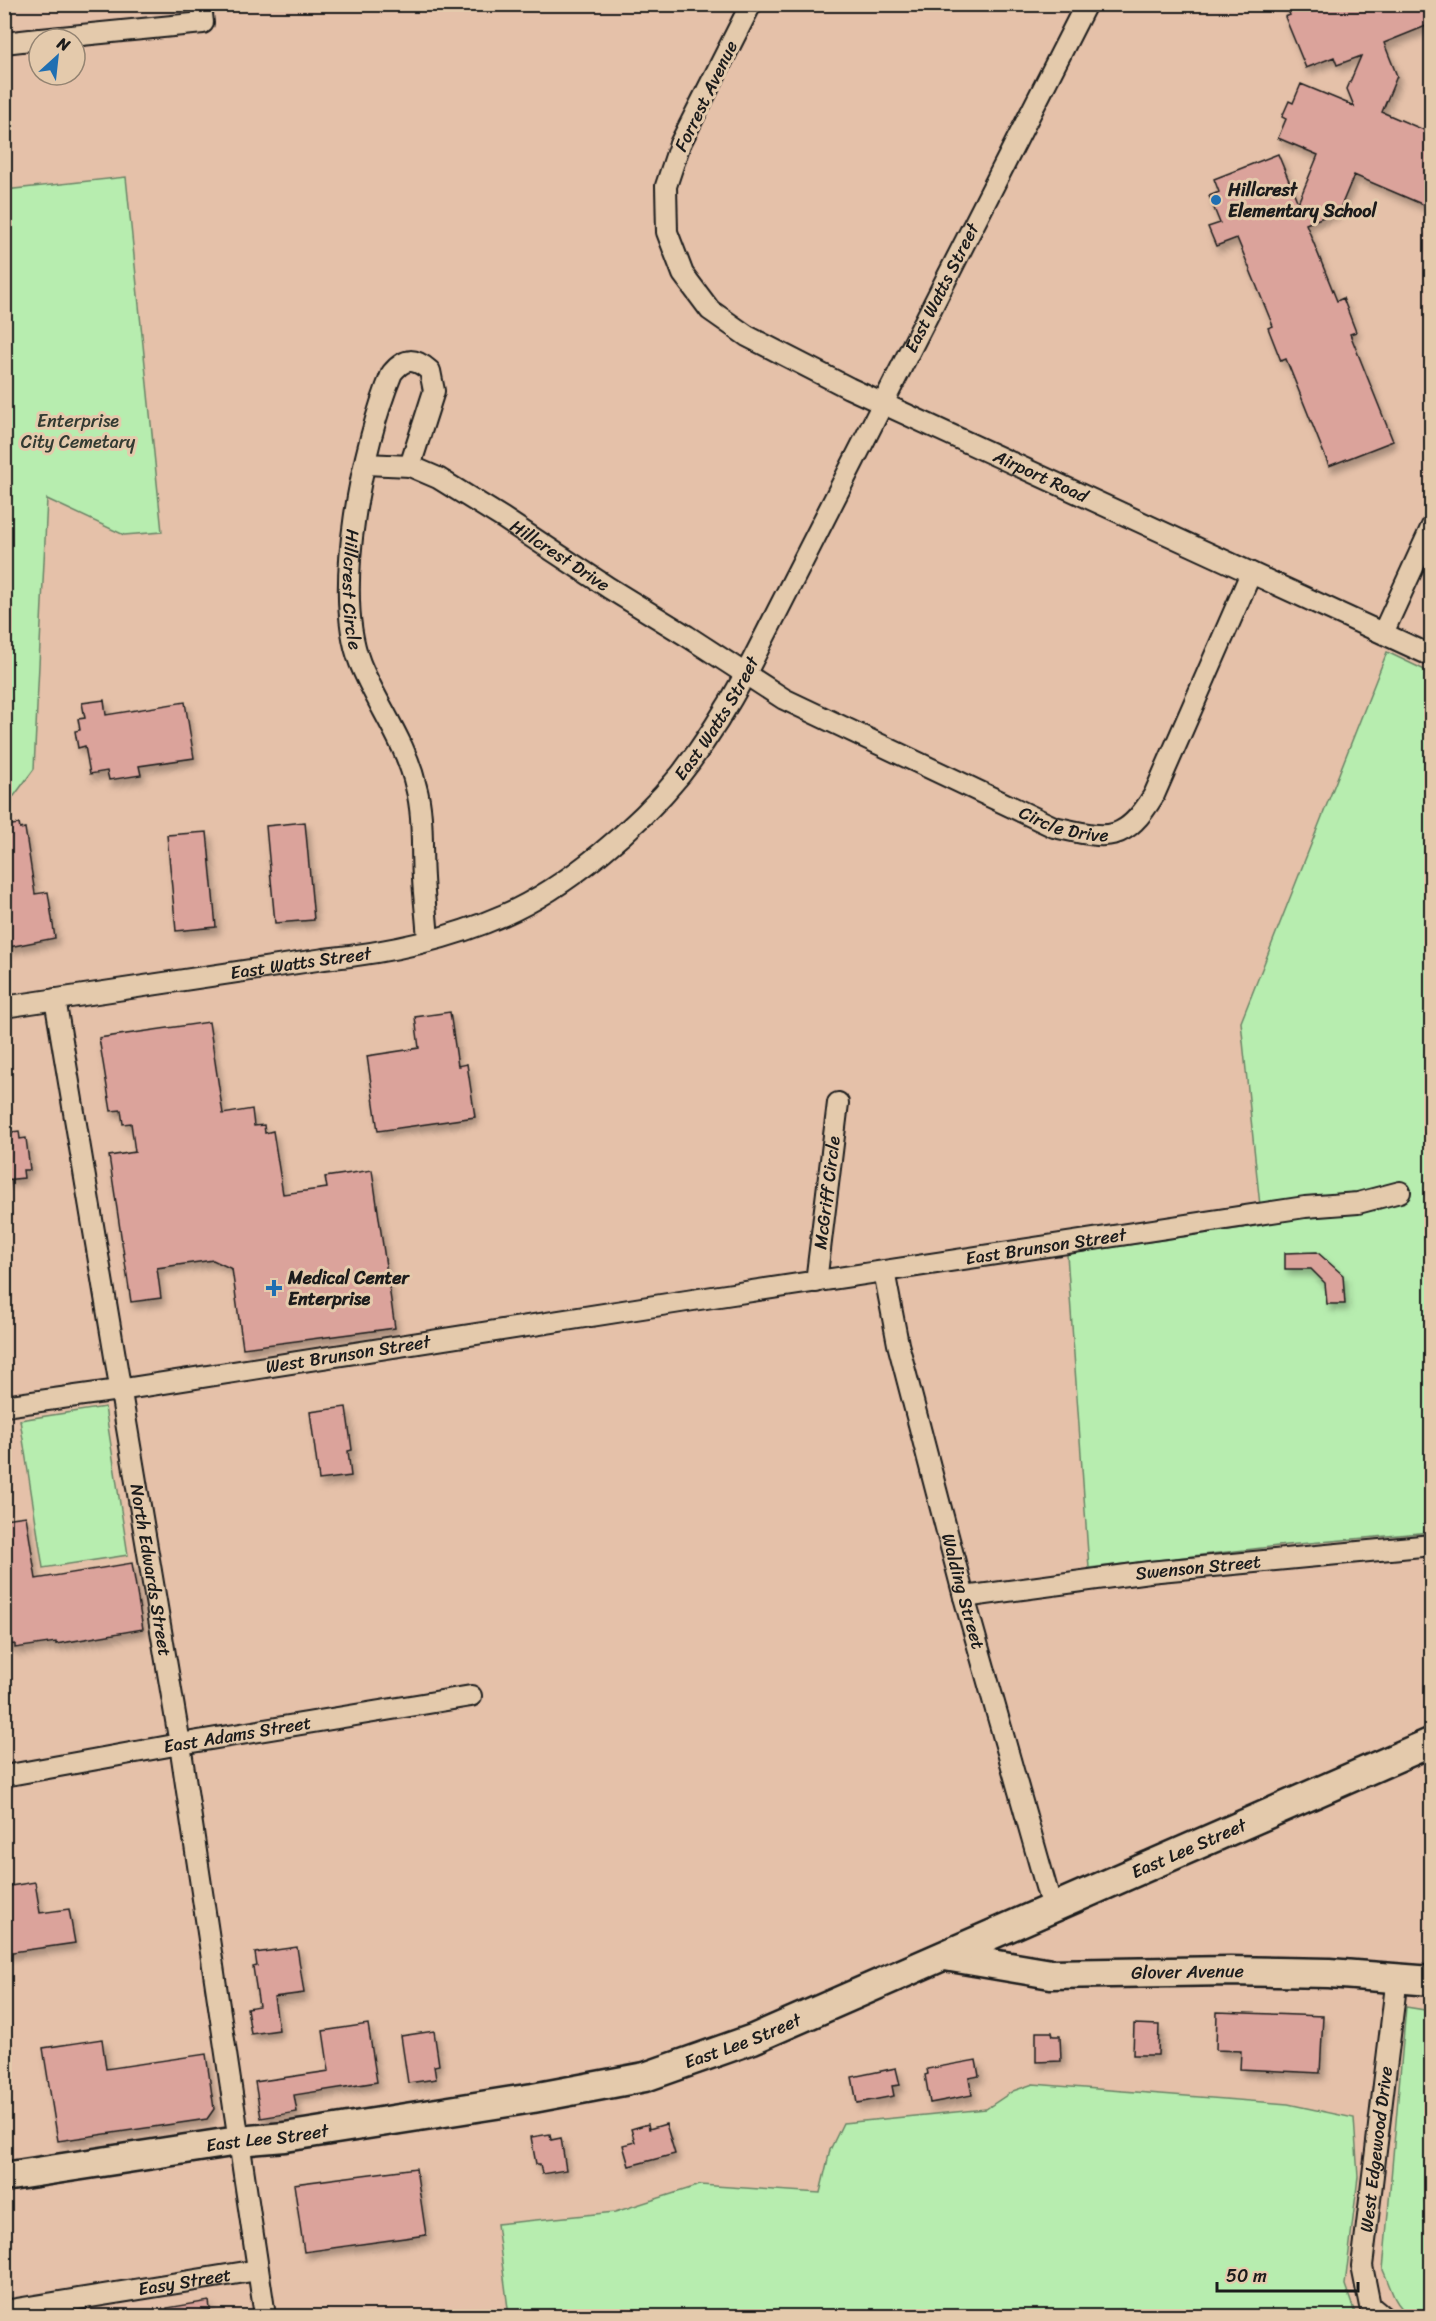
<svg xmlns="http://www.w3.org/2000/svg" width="1436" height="2321" font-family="Sriracha,sans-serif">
	<defs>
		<filter id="shadow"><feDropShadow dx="3.5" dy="6" stdDeviation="3" flood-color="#0004"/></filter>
	</defs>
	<rect width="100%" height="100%" fill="#e5c1a9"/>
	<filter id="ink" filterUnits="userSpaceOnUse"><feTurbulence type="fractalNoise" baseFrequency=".0167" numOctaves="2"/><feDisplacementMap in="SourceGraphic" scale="12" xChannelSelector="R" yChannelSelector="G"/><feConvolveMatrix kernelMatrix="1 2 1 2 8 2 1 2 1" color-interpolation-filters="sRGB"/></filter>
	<g filter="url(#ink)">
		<path fill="#b7edaf" stroke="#6a8466" stroke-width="1.5" d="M126,177L162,532L124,535L47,499L34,769L14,796L5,799V190Z
			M1387,652L1431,673V1532L1287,1545L1089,1568L1067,1254L1262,1225L1241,1022Z
			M105,1407L128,1555L43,1568L20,1420Z
			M1406,2007L1431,2011V2316C1395,2317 1396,2299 1383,2270Z
			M1033,2084L1288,2104L1354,2118L1358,2177L1345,2285L1356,2316H509L497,2224L615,2212L700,2185L820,2193L830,2150L843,2123L986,2109L1013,2091Z"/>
		<path fill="#dba39b" stroke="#1c1c1c" stroke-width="1.5" filter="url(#shadow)" d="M1285,4H1431V24L1384,43L1397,76L1382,112L1431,133V208L1354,175L1339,211L1306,224L1337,301L1343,298L1356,332L1350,334L1393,441L1329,466L1286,359L1281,361L1268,328L1273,326L1237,238L1216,246L1208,227L1220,223L1209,196L1219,192L1214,179L1278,154L1298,203L1318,155L1278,138L1286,119L1282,117L1289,101L1293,103L1301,84L1354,106L1347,89L1361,56L1337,65L1334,57L1306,68L1285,17L1290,15Z
			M104,700L106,715L185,702L194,758L139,766L141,775L109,780L107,771L90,774L85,746L78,748L75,731L80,730L78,719L85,718L82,703Z
			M305,822L314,920L275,923L266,826Z
			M19,824L20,829L25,828L35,894L48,892L55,938L4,948V826Z
			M207,832L216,927L176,931L167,835Z
			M450,1012L458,1066L467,1064L475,1117L378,1131L367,1056L419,1048L415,1017Z
			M209,1022L223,1114L252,1109L254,1126L264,1125L265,1133L273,1131L283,1194L327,1188L325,1177L372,1170L395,1328L243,1348L232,1269L213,1260L157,1268L161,1298L131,1302L109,1156L135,1152L131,1123L123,1124L121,1110L111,1111L99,1038Z
			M19,1131L20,1139L26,1138L30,1170H23L24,1178L4,1180V1133Z
			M1317,1252L1343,1275L1345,1304H1327L1325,1283L1311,1269H1285V1253Z
			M346,1407L352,1450L348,1451L351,1476L319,1480L310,1412Z
			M26,1516L36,1579L132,1563L143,1629L56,1644V1642L15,1648V1644L4,1645V1519Z
			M35,1882L40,1913L69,1909L75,1943L6,1953L4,1887Z
			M297,1947L304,1993L274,1997L279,2030L251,2034L247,2008L259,2006L253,1967L257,1966L255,1953Z
			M1217,2012L1323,2016L1320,2073L1240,2069L1241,2051L1216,2050Z
			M368,2024L377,2082L294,2095L297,2112L261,2118L255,2082L329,2071L323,2031Z
			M1134,2024L1159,2025L1158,2055H1133Z
			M434,2031L439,2065L434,2066L436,2079L408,2083L401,2036Z
			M1036,2032H1052L1053,2036H1060L1061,2061L1036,2062Z
			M102,2039L106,2069L206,2054L214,2109L207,2119L58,2141L43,2048Z
			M976,2060L979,2076L969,2078L972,2095L930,2103L925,2075L928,2074L927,2069Z
			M896,2068L900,2085L892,2086L894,2096L857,2103L852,2077Z
			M648,2124L649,2129L666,2124L675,2154L629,2166L623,2145L635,2142L631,2129Z
			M550,2134L551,2140L561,2138L566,2170L542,2174L540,2164H536L531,2137Z
			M416,2168L426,2235L304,2252L294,2184Z
			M209,2301L211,2316H168L167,2308Z"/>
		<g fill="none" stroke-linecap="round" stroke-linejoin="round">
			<defs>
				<g id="minor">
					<path id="s1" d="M751,4L680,144L666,186L667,232L683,274L710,310L747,336L849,388L1432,656"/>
					<path d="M41,39L203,23L201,4"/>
					<path d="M4,43L39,39"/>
					<path id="s2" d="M365,464L410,466L438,478L503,518L609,588L687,636L784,699L1054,827C1106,838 1123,846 1154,795L1251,573"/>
					<path id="s3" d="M410,466L434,391L430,371C415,358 405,357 392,373C363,443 332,591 360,663C377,705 406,742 416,787C424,816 421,848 423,878C424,899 427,920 428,941"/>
					<path d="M1383,633L1432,526"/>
					<path id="s4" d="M55,999L180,1744L265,2316"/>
					<path id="s5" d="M4,1007L324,959C386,953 447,940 504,915C566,888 638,827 681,774C705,743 726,710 745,675L1086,4"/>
					<path id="s6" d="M884,1271L898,1344L964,1597L1052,1908"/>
					<path id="s7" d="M816,1282L838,1103"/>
					<path id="s8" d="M4,1406L119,1390L693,1300L1305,1207L1358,1203L1400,1192"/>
					<path id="s9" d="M964,1597L1149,1572L1432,1545"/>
					<path id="s10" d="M4,1776L180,1744L471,1696"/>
					<path id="s11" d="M4,2311L258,2270"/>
					<path id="s12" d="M1382,2316L1370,2306L1362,2266L1397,1977"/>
				</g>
				<g id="secondary">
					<path id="s13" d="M945,1956L1051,1974L1230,1971L1329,1973L1432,1981"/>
					<path id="s14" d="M4,2177L238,2141L285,2137L533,2098L645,2077L753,2039L1432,1742"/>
				</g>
			</defs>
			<use href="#minor" stroke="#1c1c1c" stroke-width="24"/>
			<use href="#secondary" stroke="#1c1c1c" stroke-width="33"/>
			<use href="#minor" stroke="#e4caac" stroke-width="20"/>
			<use href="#secondary" stroke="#e4caac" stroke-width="28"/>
		</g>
	</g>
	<g fill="#1f6fb2" stroke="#e4caac" stroke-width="2">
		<circle cx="1216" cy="200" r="6"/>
		<path d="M271 1279h6v6h6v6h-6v6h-6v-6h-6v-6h6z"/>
	</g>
	<g text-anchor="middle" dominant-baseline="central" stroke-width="6" stroke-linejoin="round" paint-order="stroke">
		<g font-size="18" fill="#1c1c1c" stroke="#e4caac">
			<text transform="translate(706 96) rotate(-64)">Forrest Avenue</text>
			<text stroke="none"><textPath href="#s5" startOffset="1290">East Watts Street</textPath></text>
			<text stroke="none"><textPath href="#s1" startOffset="708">Airport Road</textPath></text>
			<text stroke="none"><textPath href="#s2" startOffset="220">Hillcrest Drive</textPath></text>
			<text stroke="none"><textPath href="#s3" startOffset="366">Hillcrest Circle</textPath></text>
			<text stroke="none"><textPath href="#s5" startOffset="804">East Watts Street</textPath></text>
			<text stroke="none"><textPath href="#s2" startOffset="794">Circle Drive</textPath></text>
			<text stroke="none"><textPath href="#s5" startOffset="300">East Watts Street</textPath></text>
			<text stroke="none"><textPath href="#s7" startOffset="90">McGriff Circle</textPath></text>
			<text stroke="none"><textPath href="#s8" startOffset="1054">East Brunson Street</textPath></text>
			<text stroke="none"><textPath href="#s8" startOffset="348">West Brunson Street</textPath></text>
			<text stroke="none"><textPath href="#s9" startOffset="236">Swenson Street</textPath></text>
			<text stroke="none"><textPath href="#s4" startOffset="579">North Edwards Street</textPath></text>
			<text stroke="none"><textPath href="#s6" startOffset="330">Walding Street</textPath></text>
			<text stroke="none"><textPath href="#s10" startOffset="237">East Adams Street</textPath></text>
			<text stroke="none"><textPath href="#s14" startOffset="1239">East Lee Street</textPath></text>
			<text stroke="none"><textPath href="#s13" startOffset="244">Glover Avenue</textPath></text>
			<text stroke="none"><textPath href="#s14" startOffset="753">East Lee Street</textPath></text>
			<text stroke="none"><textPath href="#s14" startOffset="266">East Lee Street</textPath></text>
			<text stroke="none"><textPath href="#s12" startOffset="174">West Edgewood Drive</textPath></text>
			<text stroke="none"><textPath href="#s11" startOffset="183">Easy Street</textPath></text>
		</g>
		<g font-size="18" font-weight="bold" fill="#1c1c1c" stroke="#e4caac" text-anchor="start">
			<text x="1228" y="190">Hillcrest<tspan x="1228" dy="21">Elementary School</tspan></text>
			<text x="288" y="1278">Medical Center<tspan x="288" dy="21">Enterprise</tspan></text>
		</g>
		<g font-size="18" fill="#333b32" stroke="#e4caac">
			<text x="78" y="421">Enterprise<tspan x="78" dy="21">City Cemetary</tspan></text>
		</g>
	</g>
	<rect width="1436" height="2321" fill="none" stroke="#e4caac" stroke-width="24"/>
	<rect x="12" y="12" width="1412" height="2297" fill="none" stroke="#1c1c1c" stroke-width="2" filter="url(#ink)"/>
	<g transform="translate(57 57) rotate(27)"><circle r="28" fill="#e4caac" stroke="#948472" stroke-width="1.5"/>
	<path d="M0-4.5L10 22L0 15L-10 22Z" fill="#1f6fb2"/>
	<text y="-9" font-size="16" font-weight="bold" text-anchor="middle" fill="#1c1c1c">N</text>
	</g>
	<path d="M1217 2282v9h141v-9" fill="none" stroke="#1c1c1c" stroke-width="3"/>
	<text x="1226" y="2282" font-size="18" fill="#1c1c1c" stroke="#e4caac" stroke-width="4.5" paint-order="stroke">50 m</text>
</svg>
